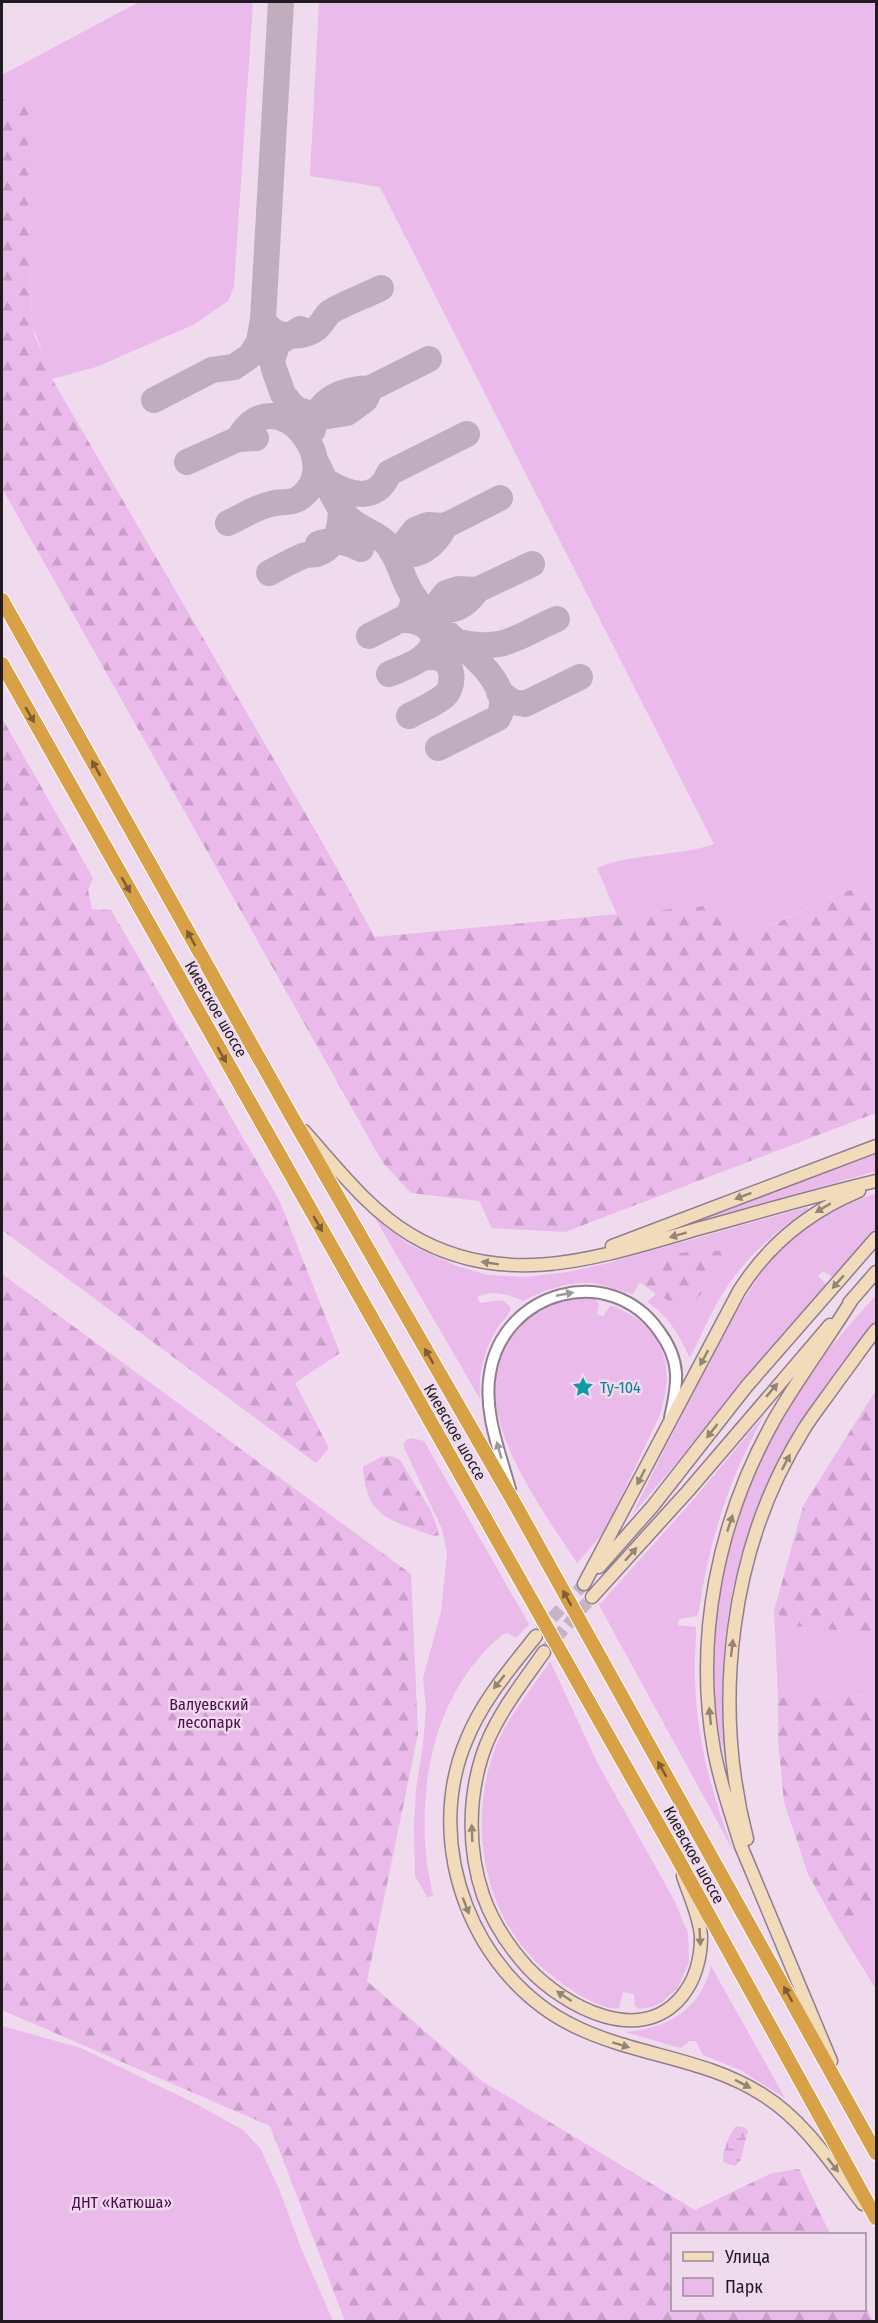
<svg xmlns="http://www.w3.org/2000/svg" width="878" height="2323" font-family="'Fira Sans Condensed',sans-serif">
	<defs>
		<pattern id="forest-firs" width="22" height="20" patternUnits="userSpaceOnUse" patternTransform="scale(1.5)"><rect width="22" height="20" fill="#eabaea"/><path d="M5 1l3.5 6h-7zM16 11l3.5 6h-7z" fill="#c89fc8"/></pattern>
		<pattern id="wetland-marsh" width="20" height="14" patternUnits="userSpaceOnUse" patternTransform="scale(1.5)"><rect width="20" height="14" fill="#eabaea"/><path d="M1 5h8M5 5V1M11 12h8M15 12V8" fill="none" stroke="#c89fc8"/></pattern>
	</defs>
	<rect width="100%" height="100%" fill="#efdaee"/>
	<path fill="#eabaea" d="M139,2H253L234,286L228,301L193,325L96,367L52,379L32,324L28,186V107L2,99V75Z
		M319,2H876V882L838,894L773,924L730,929L714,905L617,915L597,868C631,853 677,857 714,844L380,187L310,176Z
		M876,1152V1171L700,1221Z
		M876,1193V1230L835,1279L823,1271L818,1276L827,1286L632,1515C658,1462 685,1409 713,1356C734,1317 754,1276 785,1245C811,1220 844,1206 876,1193Z
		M808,1207V1209C771,1234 739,1264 717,1303C707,1321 699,1340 690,1358C679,1335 668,1315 647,1302L656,1294L640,1282L633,1294C619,1291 606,1285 592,1283C568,1281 544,1290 523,1301C507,1294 493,1289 477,1297L480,1303L503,1300L511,1308C509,1316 503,1320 498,1327C484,1350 478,1372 480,1399L375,1218L408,1244L457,1266L488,1275L526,1277L568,1272L604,1264Z
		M876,1295V1321C779,1435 722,1547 722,1700C723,1721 726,1742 727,1763C715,1729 714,1692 714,1655C716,1560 746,1464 801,1386C824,1354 850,1324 876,1295Z
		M587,1298L595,1299L599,1303L597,1315L603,1316L609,1307L613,1306C666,1327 677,1370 658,1419L605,1531L577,1563C540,1505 457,1400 514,1331C533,1308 559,1300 587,1298Z
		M765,1414C730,1476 709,1540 699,1610L697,1616L679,1619L678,1625L696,1627C696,1644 694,1661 695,1678C696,1738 712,1796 734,1852L599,1605L694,1499Z
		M411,1438L424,1441L529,1624L516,1638L507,1633L502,1635C437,1690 419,1774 426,1856C427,1869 431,1883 433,1896L427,1897L415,1876L414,1825L416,1789L423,1745L426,1708L423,1678L441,1612L447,1553L442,1529L403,1445L407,1439Z
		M774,1611L793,1626L876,1634V1695L778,1698Z
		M550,1661L597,1762L674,1900L688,1933L689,1962L678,1988L661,2003L652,2007L639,2009L635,2005L634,1994L623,1992L619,2008C600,2011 566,1987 551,1975C483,1922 466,1823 496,1746C509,1715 532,1689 550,1661Z
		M876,1901V1989L837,1926Z
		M711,1966L785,2098L740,2070L703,2055L696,2041H690L680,2048L625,2032C666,2029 701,2010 711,1966Z
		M2,2026L81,2048L196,2104L243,2130L260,2148L279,2189L301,2248L333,2321H2Z"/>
	<path fill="url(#forest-firs)" d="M2,99L28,106V186L32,324L35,337L54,377L52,379L329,854L375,937L714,905L730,929L774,924L838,894L876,882V1113L565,1232L492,1228L479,1201L411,1193L383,1163L2,488Z
		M2,718L93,878L88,890L92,909L111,910L279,1200L340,1353L295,1383L329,1448L316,1463L2,1230Z
		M695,1251H729L706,1288L690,1307L674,1305L640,1281L642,1273L653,1257Z
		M2,1274L411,1574L418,1734L367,1981L482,2081L695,2210L772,2173L799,2169L830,2234H672V2310H864L865,2304L873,2321H345L270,2126L2,2010Z
		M876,1390V1634L793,1626L774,1611L803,1506Z
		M392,1456L400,1460L431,1511L440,1535L433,1536C392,1520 366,1519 363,1467L381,1457Z
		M876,1695V1901L837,1926L808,1874L784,1802L778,1740V1698Z"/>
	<path fill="url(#wetland-marsh)" d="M736,2126L744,2127L748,2131L740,2161L735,2166L723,2162C722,2150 729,2136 736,2126Z"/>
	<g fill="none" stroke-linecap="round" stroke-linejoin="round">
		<path stroke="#c0aebe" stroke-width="26" d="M281,2L263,319C272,339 301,340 317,328C322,324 325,317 329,313C339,305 368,295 381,288
			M300,329L278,343L272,360L274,369L283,394L291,404L298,410L322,417L347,413L365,400L371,388L429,359
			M154,400L212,370L234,367L250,356L259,342L263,319
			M313,430C316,398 343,389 371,388
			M315,460C325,478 333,501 346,516C358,529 378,533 387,544C399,558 402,579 412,594C419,605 431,619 441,628C461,646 518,686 498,718L438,748
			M187,462L238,439L256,438
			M326,481C348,495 377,504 389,473L467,434
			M228,523C241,517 256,507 271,504C280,501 289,504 298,499C349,467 276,373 238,439
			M318,544C333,538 347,542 361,549
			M392,552C417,560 434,548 445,526
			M398,564L403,545L415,530L428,525L445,526L500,498
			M269,573C280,567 291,561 303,556C307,554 312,555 317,554C338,547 341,525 341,507
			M424,609C448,613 463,611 477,590
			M431,630L433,610L446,593L458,589L477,590L532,564
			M369,636L408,616L412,606
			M458,642C506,652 515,637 557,619
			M389,674C400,669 414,665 423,657C446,639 427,619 403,620
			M499,692L513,702L525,704L580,677
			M409,716C420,710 433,705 443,697C454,689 455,667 442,659C436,656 429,657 423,658"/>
		<path stroke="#c6b4c5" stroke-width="12" stroke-dasharray="12 6" stroke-linecap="butt" d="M540,1631L584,1584
			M544,1652L592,1597"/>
		<defs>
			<path id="tertiary" d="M510,1489C500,1452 483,1412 490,1373C503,1291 610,1261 659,1331C668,1343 675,1357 676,1373C677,1388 673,1403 670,1418"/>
			<path id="secondary" d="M304,1131C337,1168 368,1209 411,1235C507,1292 603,1256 701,1228C759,1212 817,1195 876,1181
				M612,1246L876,1146
				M849,1303L876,1272
				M599,1567L652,1507L746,1387L876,1238
				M584,1584L739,1291C768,1245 808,1212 859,1191
				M592,1597L688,1491L830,1325
				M536,1636C509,1670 482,1701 466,1741C422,1846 474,1979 576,2027C636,2056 706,2058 763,2095C805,2121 833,2166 863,2204
				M544,1652C521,1685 494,1718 482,1756C468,1800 468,1851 483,1895C492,1921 509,1947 528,1968C564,2006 640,2048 682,1996C695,1980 701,1958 701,1937C700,1917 689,1895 683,1876
				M747,1839C712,1704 729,1549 804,1429C814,1413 827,1397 838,1381C851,1364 863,1346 876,1330
				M831,2061L741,1846C731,1814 720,1783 714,1750C694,1637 718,1520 774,1420C798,1378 828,1339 853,1298"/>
			<path id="trunk" d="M2,600L292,1117L516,1506L876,2153
				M2,664L679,1861L876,2218"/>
		</defs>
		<use href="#tertiary" stroke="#907d90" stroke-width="14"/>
		<use href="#secondary" stroke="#907d90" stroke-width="15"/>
		<use href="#trunk" stroke="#fff" stroke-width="16"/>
		<use href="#tertiary" stroke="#fff" stroke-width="10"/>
		<use href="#secondary" stroke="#f1dbba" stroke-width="12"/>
		<use href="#trunk" stroke="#d8a047" stroke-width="14"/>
	</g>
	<defs><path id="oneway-solid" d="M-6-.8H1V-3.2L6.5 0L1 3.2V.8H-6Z" transform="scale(1.5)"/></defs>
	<g fill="#7c5d34">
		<use href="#oneway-solid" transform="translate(30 715) rotate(60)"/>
		<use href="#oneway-solid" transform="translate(96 768) rotate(-119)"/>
		<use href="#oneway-solid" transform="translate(126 885) rotate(60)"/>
		<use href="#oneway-solid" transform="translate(191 938) rotate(-119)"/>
		<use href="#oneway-solid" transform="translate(222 1055) rotate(60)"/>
		<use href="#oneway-solid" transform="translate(318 1224) rotate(60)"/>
		<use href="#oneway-solid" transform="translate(429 1356) rotate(-120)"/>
		<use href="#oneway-solid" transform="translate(567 1598) rotate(-119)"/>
		<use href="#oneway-solid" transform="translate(662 1769) rotate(-119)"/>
		<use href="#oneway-solid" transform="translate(788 1994) rotate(-119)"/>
	</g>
	<g fill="#938475">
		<use href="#oneway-solid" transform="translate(743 1196) rotate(159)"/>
		<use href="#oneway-solid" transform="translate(823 1208) rotate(149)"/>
		<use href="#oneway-solid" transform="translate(678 1235) rotate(164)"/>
		<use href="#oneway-solid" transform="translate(490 1263) rotate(-171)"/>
		<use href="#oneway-solid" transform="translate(838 1282) rotate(131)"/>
		<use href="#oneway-solid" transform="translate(704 1358) rotate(118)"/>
		<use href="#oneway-solid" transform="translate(772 1390) rotate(-50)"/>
		<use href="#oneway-solid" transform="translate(712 1431) rotate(128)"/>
		<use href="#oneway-solid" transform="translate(786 1462) rotate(-62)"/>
		<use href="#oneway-solid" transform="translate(641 1477) rotate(117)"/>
		<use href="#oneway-solid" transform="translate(730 1523) rotate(-72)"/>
		<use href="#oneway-solid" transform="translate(631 1554) rotate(-48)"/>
		<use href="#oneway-solid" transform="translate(732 1648) rotate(-83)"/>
		<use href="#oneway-solid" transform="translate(499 1682) rotate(129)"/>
		<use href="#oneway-solid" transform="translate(710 1716) rotate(-96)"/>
		<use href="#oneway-solid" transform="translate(472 1833) rotate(-92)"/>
		<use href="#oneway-solid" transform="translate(466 1906) rotate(69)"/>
		<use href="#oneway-solid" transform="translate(700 1937) rotate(87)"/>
		<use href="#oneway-solid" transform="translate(564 1996) rotate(-147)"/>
		<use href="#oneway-solid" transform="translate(621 2045) rotate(17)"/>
		<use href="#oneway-solid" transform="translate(743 2084) rotate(27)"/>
		<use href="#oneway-solid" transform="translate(833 2165) rotate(52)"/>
	</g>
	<g fill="#9b989b">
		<use href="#oneway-solid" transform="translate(565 1294) rotate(-11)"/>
		<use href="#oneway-solid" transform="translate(499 1450) rotate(-106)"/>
	</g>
	<defs>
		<symbol id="sight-bare" viewBox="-9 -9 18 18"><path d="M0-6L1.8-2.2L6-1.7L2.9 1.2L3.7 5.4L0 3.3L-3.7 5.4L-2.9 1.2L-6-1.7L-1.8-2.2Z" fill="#0f9aa8" stroke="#efdaee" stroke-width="2.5" paint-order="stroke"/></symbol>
	</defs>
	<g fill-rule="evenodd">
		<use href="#sight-bare" x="568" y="1372" width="30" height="30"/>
	</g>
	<g text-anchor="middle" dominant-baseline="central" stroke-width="5" stroke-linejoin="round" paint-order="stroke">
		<g font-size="16" fill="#211a21" stroke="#efdaee">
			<text transform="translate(216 1009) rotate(60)">Киевское шоссе</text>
			<text transform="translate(455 1432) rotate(60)">Киевское шоссе</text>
			<text transform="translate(694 1855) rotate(61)">Киевское шоссе</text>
		</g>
		<g font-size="16" fill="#0d838f" stroke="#efdaee" text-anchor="start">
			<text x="600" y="1387">Ту-104</text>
		</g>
		<g font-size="16" fill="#4d0b50" stroke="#efdaee">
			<text x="209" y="1704">Валуевский<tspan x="209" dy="18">лесопарк</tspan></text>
			<text x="122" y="2202">ДНТ «Катюша»</text>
		</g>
	</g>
	<rect width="878" height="2323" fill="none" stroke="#211a21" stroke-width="6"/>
	<rect x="671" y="2233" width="195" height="78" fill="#efdaee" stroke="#9d8d9c" stroke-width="1.5"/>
	<rect x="683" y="2252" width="30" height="9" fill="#f1dbba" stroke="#9d8d9c" stroke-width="1.5"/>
	<text x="725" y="2263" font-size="18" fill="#211a21">Улица</text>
	<rect x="683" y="2278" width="30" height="18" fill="#eabaea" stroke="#9d8d9c" stroke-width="1.5"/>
	<text x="725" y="2293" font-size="18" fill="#211a21">Парк</text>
</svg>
